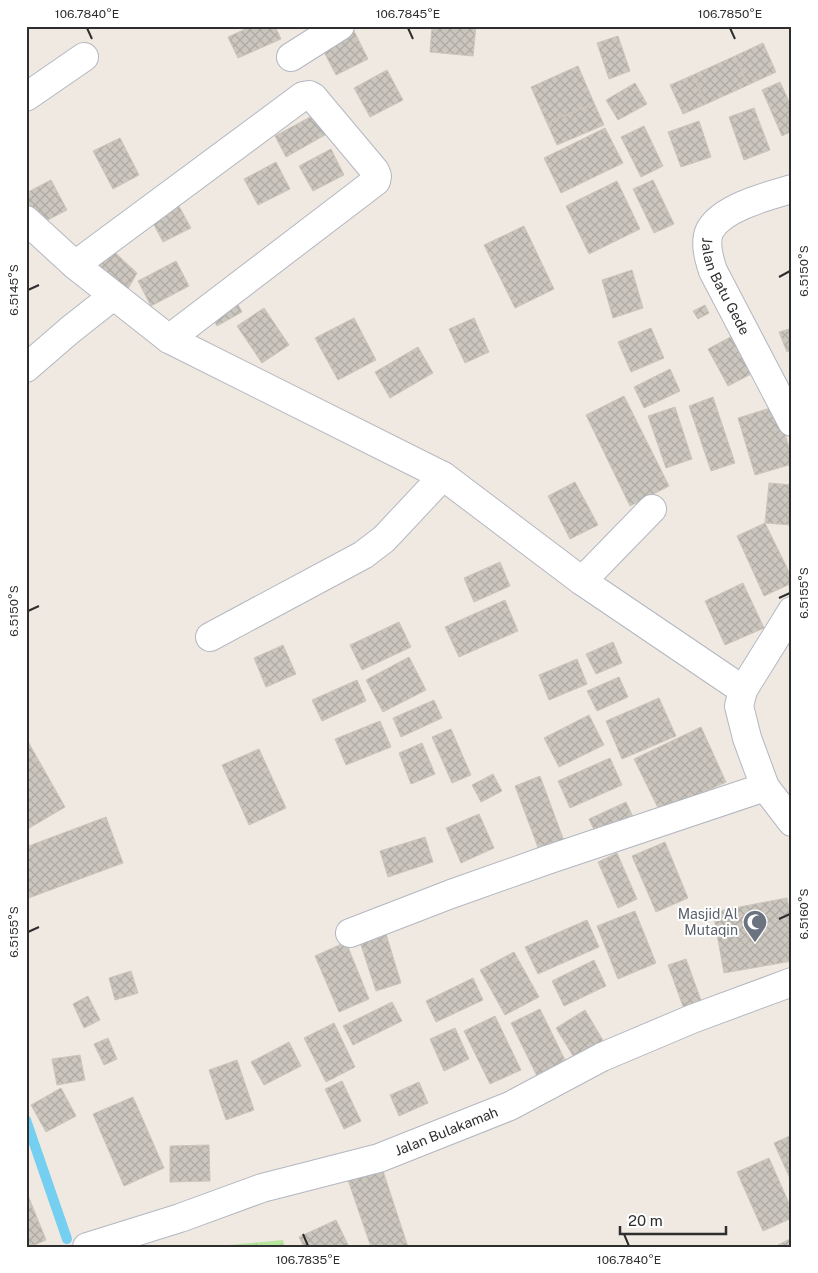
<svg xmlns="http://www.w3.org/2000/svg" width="818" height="1273" font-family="'Public Sans',sans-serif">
	<defs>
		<pattern id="wetland-marsh" width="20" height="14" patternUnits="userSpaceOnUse" patternTransform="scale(1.25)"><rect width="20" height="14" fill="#b6e59e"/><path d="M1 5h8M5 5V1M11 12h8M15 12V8" fill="none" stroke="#9dc588"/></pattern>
		<pattern id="building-cross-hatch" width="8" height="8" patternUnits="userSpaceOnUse" patternTransform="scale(1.25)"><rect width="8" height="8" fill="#cbc7bf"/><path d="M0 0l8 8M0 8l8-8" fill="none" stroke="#afaba4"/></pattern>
	</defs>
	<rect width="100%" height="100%" fill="#efe9e1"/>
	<path fill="url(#wetland-marsh)" d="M283,1240L285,1247H208Z"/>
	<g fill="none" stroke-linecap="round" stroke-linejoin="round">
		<path stroke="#75cff0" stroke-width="10" d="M26,1120L67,1239"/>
	</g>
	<path fill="url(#building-cross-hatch)" stroke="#cbc5ba" d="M252,26H275L281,39L238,58L228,37Z
		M432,26H476L473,56L430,52Z
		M353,29L368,59L336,75L321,46Z
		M618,36L630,71L609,79L597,43Z
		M763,43L776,72L748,85L735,56Z
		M735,56L748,85L706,104L693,75Z
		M578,66L594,103L547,123L531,87Z
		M387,70L403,100L370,117L354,88Z
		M693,75L706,104L683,114L670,85Z
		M780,82L792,108V131L782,136L762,90Z
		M635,83L647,104L618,120L606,100Z
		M594,103L604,125L557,145L547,123Z
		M754,108L770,150L744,160L729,117Z
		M314,115L325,135L286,157L275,136Z
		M699,121L711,157L681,167L668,132Z
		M644,126L663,166L641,177L621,137Z
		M605,128L623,163L561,193L544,158Z
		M120,138L139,175L113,189L93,151Z
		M331,149L344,175L313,191L299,166Z
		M276,162L290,189L258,205L244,179Z
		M51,180L67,210L38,225L26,202V193Z
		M653,180L674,224L654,233L633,189Z
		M617,181L640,229L589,254L566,206Z
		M176,201L191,228L163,242L149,215Z
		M524,226L554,289L515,308L484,245Z
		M107,245L137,273L124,296L87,269Z
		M176,261L189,286L151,306L138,281Z
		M632,270L643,308L613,318L602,280Z
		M233,295L242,312L217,326L208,310Z
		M705,305L709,313L698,319L693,311Z
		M264,308L289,345L262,363L237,326Z
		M354,318L376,360L338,380L315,338Z
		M474,318L489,352L465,363L449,329Z
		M651,328L664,358L631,372L618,342Z
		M789,329L792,336V349L787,352L779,332Z
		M738,333L759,370L728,386L708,349Z
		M418,347L433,373L390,398L375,372Z
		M670,369L680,391L644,408L634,387Z
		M624,396L669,486L630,506L586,415Z
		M713,397L735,463L711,471L689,406Z
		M777,406L792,458V464L755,475L738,418Z
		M675,407L692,459L666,468L648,416Z
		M575,482L598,525L570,539L548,496Z
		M769,483L792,485L791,525L765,523Z
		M765,523L792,578V583L764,596L737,536Z
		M500,562L510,586L474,602L464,578Z
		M743,583L764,628L725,645L705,601Z
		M505,600L518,631L459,657L445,627Z
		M399,622L411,647L362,670L350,645Z
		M613,642L622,663L596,674L586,654Z
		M283,645L296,674L266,687L254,658Z
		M409,657L426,690L383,712L366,680Z
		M577,659L587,684L549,700L539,675Z
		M619,677L628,697L597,711L587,691Z
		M357,680L366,701L322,721L312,700Z
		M659,698L676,736L622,759L606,721Z
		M434,700L442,718L401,737L393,718Z
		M589,715L604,745L559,767L544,738Z
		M380,721L391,747L346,765L335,739Z
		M701,727L726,782L660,812L634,759Z
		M451,729L471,775L452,783L432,737Z
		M26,738L65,807L26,830Z
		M422,743L435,774L411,784L399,753Z
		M259,749L286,808L249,825L222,765Z
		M610,758L622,785L570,808L558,781Z
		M493,774L502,791L481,802L472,785Z
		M540,776L564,841L539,850L515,786Z
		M626,802L635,821L598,838L589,819Z
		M479,814L494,848L461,863L446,828Z
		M106,817L123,863L26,899V847Z
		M425,837L433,862L388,877L380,851Z
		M665,842L688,898L656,912L632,856Z
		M617,853L637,899L618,908L598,862Z
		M787,898L792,925V961L724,973L713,912Z
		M635,911L656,963L618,979L597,926Z
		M587,920L599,947L538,974L525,947Z
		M386,934L401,983L376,991L360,942Z
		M346,942L369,999L339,1012L315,956Z
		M514,952L539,997L505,1015L480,970Z
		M686,959L702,1003L684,1009L668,965Z
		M594,960L606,986L564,1006L552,981Z
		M131,971L138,993L115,1000L109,978Z
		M473,978L483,1000L436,1022L426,1001Z
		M88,996L100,1020L84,1028L73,1004Z
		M392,1002L402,1021L353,1045L343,1026Z
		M540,1009L567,1064L538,1078L511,1023Z
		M585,1010L604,1042L575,1059L556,1028Z
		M495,1016L521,1070L490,1084L464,1031Z
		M334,1023L355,1067L326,1082L304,1038Z
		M455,1028L469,1059L444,1071L430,1039Z
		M108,1038L117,1059L104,1065L94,1044Z
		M289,1042L301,1066L264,1085L251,1062Z
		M80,1055L85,1080L57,1085L52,1059Z
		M237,1060L254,1110L226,1120L209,1070Z
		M342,1081L361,1121L344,1129L325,1089Z
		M419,1082L428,1103L399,1116L390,1095Z
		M61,1088L76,1116L46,1132L31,1105Z
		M133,1097L164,1168L124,1186L93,1114Z
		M792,1135V1183L774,1143Z
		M209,1145L210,1181L170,1182V1146Z
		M769,1158L792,1210V1218L763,1231L737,1172Z
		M382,1168L408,1247H371L348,1180Z
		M27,1193L46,1240L30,1247H26V1194Z
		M336,1220L349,1247H304L299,1237Z
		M792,1238V1247H774Z"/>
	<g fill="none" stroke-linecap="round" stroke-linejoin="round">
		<defs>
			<g id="minor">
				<path d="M291,57L340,26"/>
				<path d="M26,97L84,57"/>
				<path id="s1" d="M792,189C768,196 723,207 710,230C704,242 709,259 713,271L792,422"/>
				<path d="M26,220L75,265L169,339L443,476L582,581L743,690"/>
				<path d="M75,265L303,96L309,95L313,97L375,171L377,176L376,181L169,339"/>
				<path d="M26,368L70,330L113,296"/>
				<path d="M582,581L652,509"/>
				<path d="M792,611L743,690L739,706L747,738L765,787L792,822"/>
				<path d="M210,637L363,555L384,539L443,476"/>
				<path d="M350,933L451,894L547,860L765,787"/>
				<path id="s2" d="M87,1247L180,1218L262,1188L379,1158L510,1106L602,1057L692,1019L792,982"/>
			</g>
		</defs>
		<use href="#minor" stroke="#b4b7c1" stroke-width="30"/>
		<use href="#minor" stroke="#fff" stroke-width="28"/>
	</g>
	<path fill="none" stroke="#2e2e2e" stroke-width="2" d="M87,28L92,39M408,28L413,39M730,28L735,39M779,277L790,271M28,290L39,285M779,598L790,593M28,611L39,606M779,919L790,914M28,932L39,927M303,1234L308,1246M624,1234L629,1246"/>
	<defs>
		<symbol id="mosque-pin" viewBox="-11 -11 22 30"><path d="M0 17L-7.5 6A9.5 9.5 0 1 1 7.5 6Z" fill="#6b7280" stroke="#fff"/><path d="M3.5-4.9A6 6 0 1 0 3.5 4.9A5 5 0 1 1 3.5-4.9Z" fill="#fff"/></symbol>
	</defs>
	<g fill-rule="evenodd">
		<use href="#mosque-pin" x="741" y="908" width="28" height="38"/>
	</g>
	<g text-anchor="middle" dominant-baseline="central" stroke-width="4" stroke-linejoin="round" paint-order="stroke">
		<g font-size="14" fill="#2e2e2e" stroke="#fff">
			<text stroke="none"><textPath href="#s1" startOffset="154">Jalan Batu Gede</textPath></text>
			<text stroke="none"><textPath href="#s2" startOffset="378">Jalan Bulakamah</textPath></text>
		</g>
		<g font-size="14" fill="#5b616d" stroke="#fff" text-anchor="end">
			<text x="738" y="914">Masjid Al<tspan x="738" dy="16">Mutaqin</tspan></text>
		</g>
	</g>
	<rect width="818" height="1273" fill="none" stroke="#ffffff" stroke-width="55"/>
	<path d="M620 1226v8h106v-8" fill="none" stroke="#2e2e2e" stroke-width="2.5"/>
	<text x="628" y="1226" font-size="15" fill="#2e2e2e" stroke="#ffffff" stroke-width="4" paint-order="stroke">20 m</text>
	<rect x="28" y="28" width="762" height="1218" fill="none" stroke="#2e2e2e" stroke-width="2"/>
	<g font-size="12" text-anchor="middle" fill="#2e2e2e">
		<text x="87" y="18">106.7840°E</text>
		<text x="408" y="18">106.7845°E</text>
		<text x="730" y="18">106.7850°E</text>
		<text transform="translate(804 271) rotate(-90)" y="4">6.5150°S</text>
		<text transform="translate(14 290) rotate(-90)" y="4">6.5145°S</text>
		<text transform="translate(804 593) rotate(-90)" y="4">6.5155°S</text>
		<text transform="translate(14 611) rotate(-90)" y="4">6.5150°S</text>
		<text transform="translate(804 914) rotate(-90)" y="4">6.5160°S</text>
		<text transform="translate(14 932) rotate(-90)" y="4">6.5155°S</text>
		<text x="308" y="1264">106.7835°E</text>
		<text x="629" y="1264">106.7840°E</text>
	</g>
</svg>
